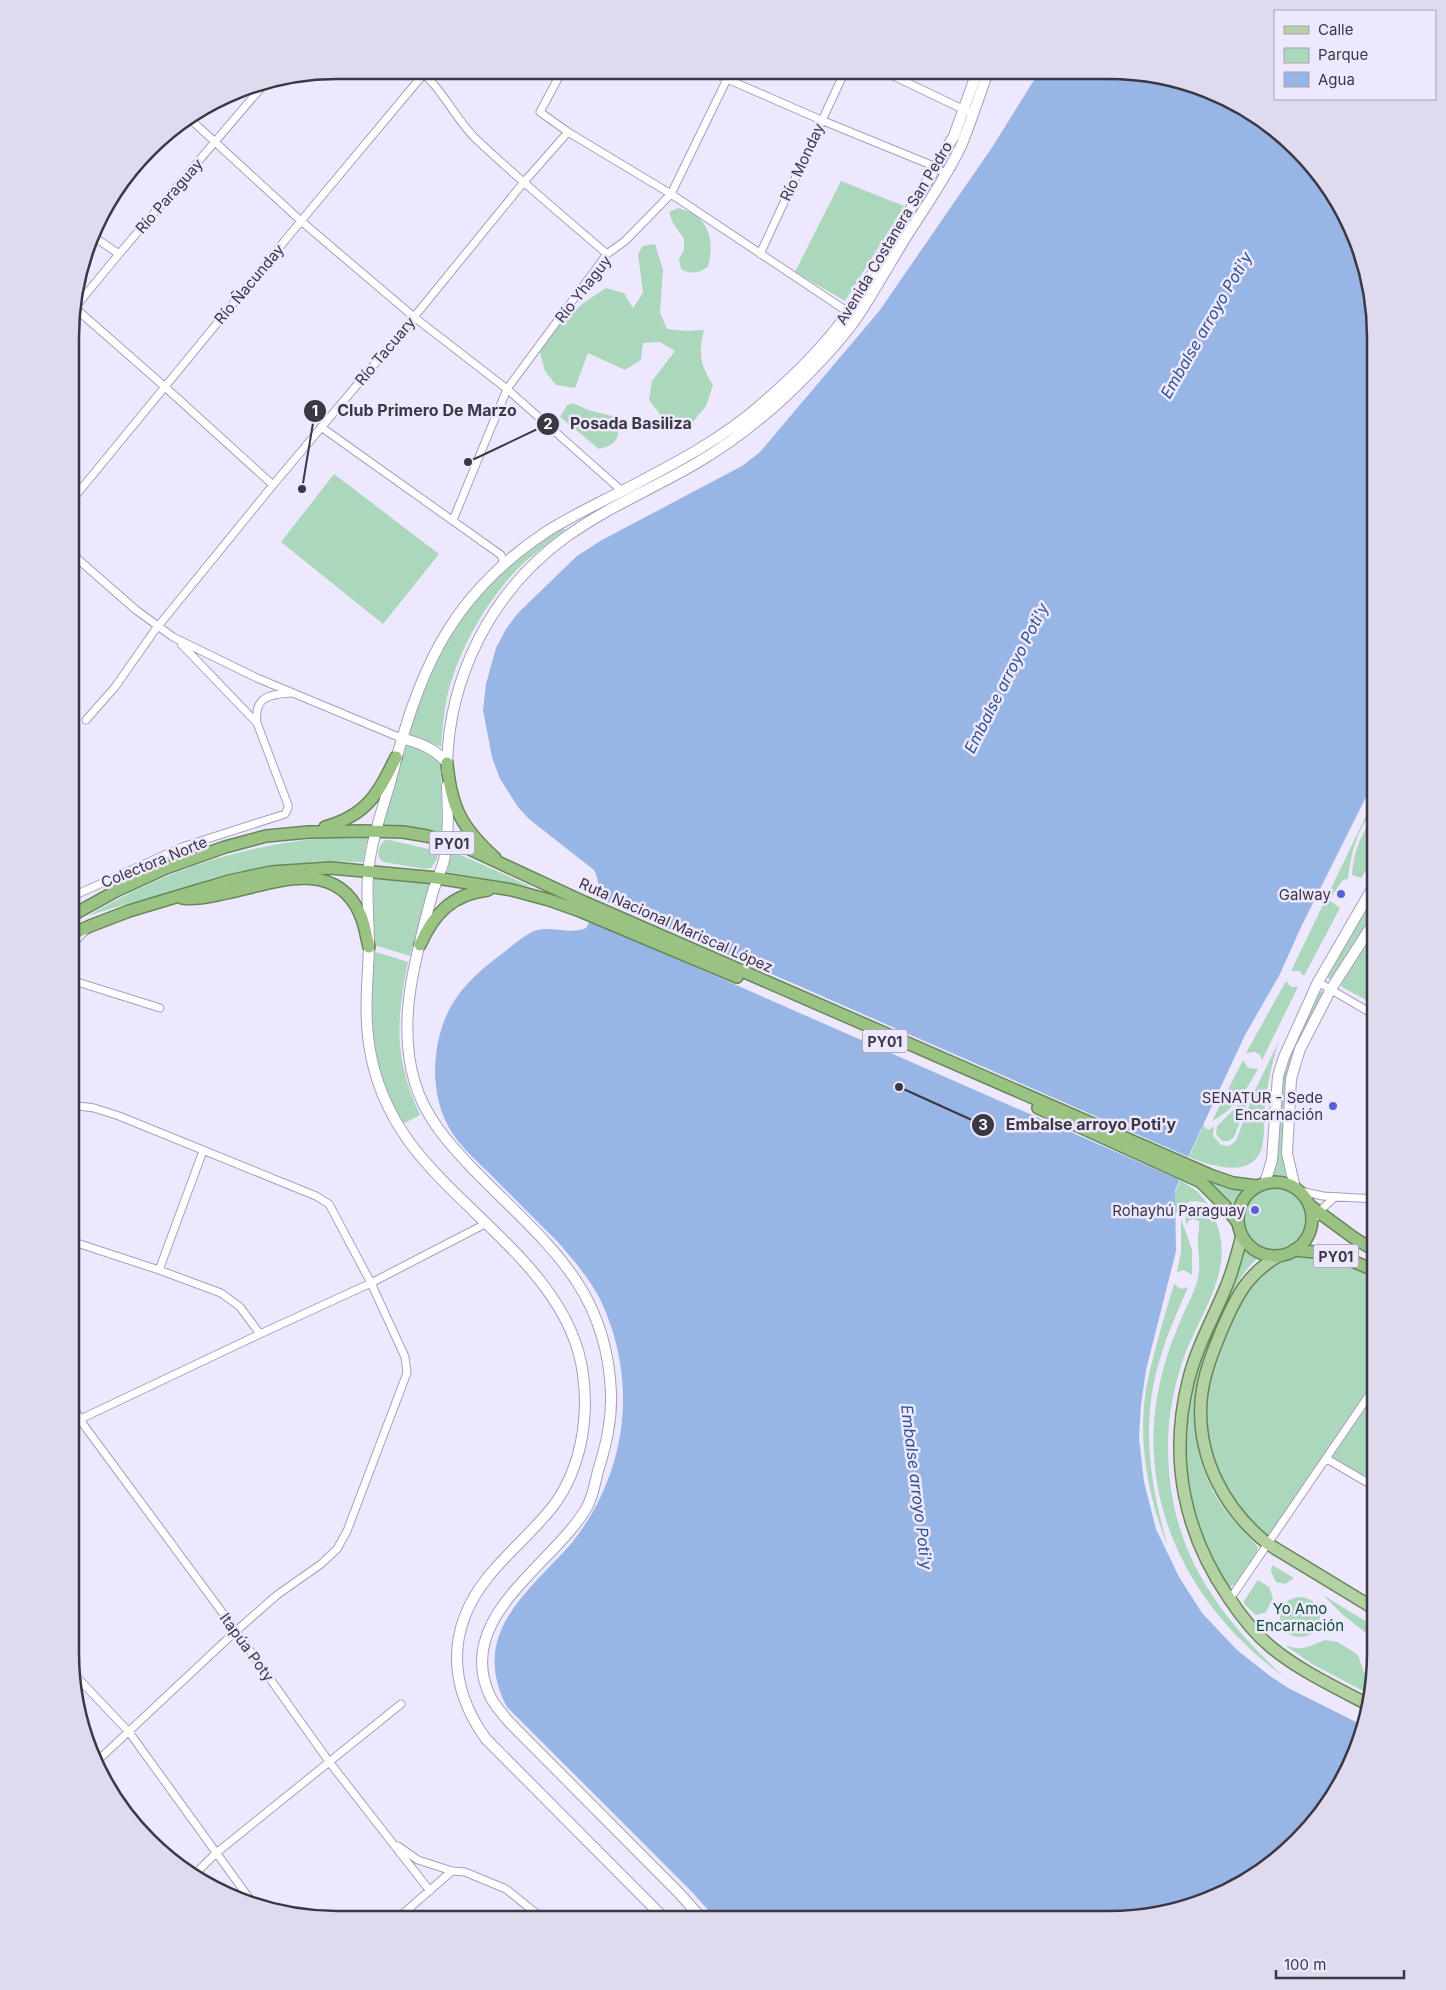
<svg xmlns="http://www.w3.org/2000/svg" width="1446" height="1990" font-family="Inter,sans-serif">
	<rect width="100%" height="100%" fill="#eee8fe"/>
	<path fill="#abd8bc" d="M841,181L904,206L845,301L795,272Z
		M678,208C684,210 691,212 697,216C712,228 713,250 708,267C698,273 692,275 681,269L679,259L684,250V239L673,223L669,212Z
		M655,244L663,270L660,312L667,329L686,331L704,330C698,354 700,364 713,385L706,406L692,423L672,430L649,400L652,381L675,351L660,342L643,343L641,360L625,370L588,353L575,388L556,385L545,371L540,352C559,321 576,307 606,288L624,293L633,308L643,293L638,254L643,246Z
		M573,403L588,410L612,416L619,425C618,441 615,445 599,449L560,417L567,405Z
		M334,474L439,554L383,624L281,542Z
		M563,527L565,530C552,540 539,550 526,561C494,590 467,635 453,676C445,698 443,723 441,747L409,734C426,684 444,629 482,591C506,566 535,547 563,527Z
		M404,744L434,755L441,762L442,836L380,826Z
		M1376,795C1376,814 1369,813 1361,829C1353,845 1350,862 1348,879L1343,880L1329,900L1340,908L1304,976L1299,971H1291Z
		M1376,813V855L1361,878L1352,875C1353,853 1362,830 1376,813Z
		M370,835L366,845L363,862C315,861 269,864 223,875C207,879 191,886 176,891C146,899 117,906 88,916C177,863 266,838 370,835Z
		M385,840H389L433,850L437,854V859L431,868L425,869L383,862C375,855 378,847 385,840Z
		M452,852L477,862L532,887L447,872Z
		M373,873L432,882L410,956L374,945Z
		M1376,893V911L1331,981L1327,976L1346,940Z
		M1376,927V996L1370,1002L1342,987L1341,984Z
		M373,951L408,962C396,1023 394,1057 420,1115L403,1124C392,1105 382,1085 376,1064C367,1027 371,988 373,951Z
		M1286,981L1291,987H1298L1262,1060L1260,1055L1255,1052L1246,1053Z
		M1322,991L1324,992L1292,1064L1288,1176L1272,1175L1281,1078L1302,1025L1320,992Z
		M1279,1041C1272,1062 1268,1082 1265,1104C1264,1118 1265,1133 1262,1147C1253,1180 1211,1166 1189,1157L1204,1124L1205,1128L1209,1130L1214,1126L1213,1136L1221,1145L1229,1146L1236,1141L1255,1090Z
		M1243,1060L1248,1068L1258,1069C1247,1089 1233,1111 1212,1121Z
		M1251,1093L1234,1137L1229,1141H1222L1216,1134L1217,1126Z
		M1184,1169L1247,1189L1240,1198L1235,1210Z
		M1180,1180L1197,1191L1208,1204C1192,1198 1181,1202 1174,1217V1196Z
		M1243 1219a31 31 0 1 1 62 0a31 31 0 1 1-62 0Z
		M1196,1205L1207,1208C1214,1214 1217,1223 1219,1231C1232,1276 1195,1322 1182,1363C1173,1390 1168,1418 1168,1446C1168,1546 1213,1610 1283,1676C1183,1603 1128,1486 1165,1363C1170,1345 1178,1327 1185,1310C1191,1297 1198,1285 1199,1271C1200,1261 1198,1253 1198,1244C1197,1237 1200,1229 1199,1221L1193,1219L1188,1221L1187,1225L1185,1220L1189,1210Z
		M1181,1219L1192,1249V1275L1184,1270L1177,1272L1181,1252Z
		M1243,1250L1258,1258C1237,1275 1229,1302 1218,1326C1212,1341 1205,1356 1200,1372C1188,1417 1197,1470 1223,1507C1233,1522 1247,1534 1258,1547L1257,1552L1236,1584L1229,1587L1226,1585C1221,1577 1214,1568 1210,1559C1182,1494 1176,1419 1202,1352C1215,1320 1240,1284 1243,1250Z
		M1294,1250L1376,1271V1383L1268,1544L1212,1472L1201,1401L1234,1303L1278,1256Z
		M1174,1284L1181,1289L1188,1287C1178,1311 1167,1334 1160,1359C1140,1422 1150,1484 1168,1547C1147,1495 1136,1435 1148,1379C1155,1347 1165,1315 1174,1284Z
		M1366,1400L1376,1405L1375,1487L1327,1459Z
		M1272,1565L1294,1578L1285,1584L1276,1582L1271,1572Z
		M1258,1580L1269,1587L1273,1598L1266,1612L1256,1615L1245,1605L1244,1601Z
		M1323,1595L1375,1627V1640L1342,1614Z
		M1280 1617a20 20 0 1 1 40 0a20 20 0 1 1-40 0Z
		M1325,1640L1338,1642L1358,1655L1364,1672L1373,1685L1371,1695L1312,1664L1285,1645C1304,1652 1308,1646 1325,1640Z"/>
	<path fill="#97b5e5" d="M1039,72H1145L1211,90L1272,125L1321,174L1349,219L1367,268L1376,336V777L1301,927L1280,974L1245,1035L1190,1153L1175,1191L1176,1251L1146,1370L1141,1405L1139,1438L1144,1482L1156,1529L1179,1577L1202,1613L1237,1650L1270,1676L1290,1689L1364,1726L1362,1739L1331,1802L1285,1854L1227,1893L1178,1911L1110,1920L716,1919L693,1893L507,1707C469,1634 526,1594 571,1544C627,1474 639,1383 601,1301C590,1279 572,1258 556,1240C534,1218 513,1197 491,1175C478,1162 463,1149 453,1134C440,1115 435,1092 435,1069C437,1014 460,984 503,953C512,946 521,938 530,933C548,923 568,936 586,928C597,910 604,889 594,870L529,819L518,807L500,779L492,757L483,710L486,684L496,648L506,629L518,613L577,556L602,540L742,466L760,452L880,310L993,146Z"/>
	<path fill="#eee8fe" d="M596,897L1191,1158L1182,1181L588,920Z"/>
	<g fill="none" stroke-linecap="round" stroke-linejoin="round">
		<defs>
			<path id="minor" d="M419,70C442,88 454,117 475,138C517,178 563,216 607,254
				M562,71L540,112L568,132L671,194L848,312
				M709,71L821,120L936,167L945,174
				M885,72L973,114
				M190,119L301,221L414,317L507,389L622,491
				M94,237L119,254
				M760,254L845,71
				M75,308L164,386L273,485
				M72,311L119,254L266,82
				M321,427L501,555L504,563
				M72,500L301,221L427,70
				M453,520L507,389L607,254L625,241L671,194L731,71
				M72,554L136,610L173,637L257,678L401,738
				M181,644L257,723
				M86,720L115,687L155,630L273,485L414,317L524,182L568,132
				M71,897L182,847L285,814L288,808V805L257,723C254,697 269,694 291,693
				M71,945L85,931
				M71,980L160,1008
				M1318,982L1376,1016
				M71,1105L94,1108L119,1116L316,1196L329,1204L371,1283L405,1357L407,1373L347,1531L337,1549L321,1564L277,1595L236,1631L95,1763
				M1300,1191L1323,1196L1376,1199
				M1311,1223L1324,1207L1335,1197
				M71,1241L159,1270L221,1293L240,1307L260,1334
				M159,1270L203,1151
				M70,1399L80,1420L236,1631L330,1763L430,1891
				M70,1424L260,1334L371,1283L487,1223
				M1327,1459L1375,1487
				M1230,1599L1376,1385
				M72,1672L129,1732L254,1905
				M398,1846L418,1860L452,1871L465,1872L506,1889L542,1918
				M193,1876L215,1854L401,1704
				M398,1918L452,1871"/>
			<path id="secondary" d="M401,738C420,743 434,748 447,763
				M447,771C447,679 491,591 566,537C606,508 652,489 695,464C728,445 759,421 787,395C811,372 839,344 858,316C875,290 890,263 906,237C925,207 946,178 961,146C971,122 979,96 988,72
				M447,786C448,810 449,836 444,860C441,872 435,883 432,895C416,956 396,1021 415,1083C425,1117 449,1144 474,1170C543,1241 607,1285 611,1393C612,1421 606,1445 598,1471C595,1483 593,1496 587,1507C554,1565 451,1618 491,1698C496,1707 503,1715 510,1723L680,1894L702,1919
				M1265,1183L1272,1160L1278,1076L1284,1057L1318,982L1376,882
				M1295,1188L1287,1153L1291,1079L1295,1065L1300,1049L1331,989L1376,919
				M665,1919L486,1739C448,1686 446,1629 488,1577C508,1552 534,1531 554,1505C581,1468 589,1419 583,1374C570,1275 465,1217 410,1143C389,1114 374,1080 369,1044C364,1012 368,979 369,946C369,917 365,887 370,858C374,833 383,807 390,783C418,673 448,597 546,532C571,516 597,504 624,490C672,465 723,439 764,402C794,376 822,349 845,317C860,296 873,272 886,250C906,216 927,183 946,149L954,136L977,72"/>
			<path id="primary" d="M1242,1236C1237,1253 1233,1271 1226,1287C1213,1319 1196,1348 1188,1382C1169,1459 1184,1533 1229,1598C1241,1616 1254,1633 1271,1647C1300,1671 1335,1687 1369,1705
				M1278,1256C1247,1275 1237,1295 1223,1327C1213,1351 1203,1375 1201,1401C1197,1457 1224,1509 1268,1544L1375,1609"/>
			<path id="trunk" d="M447,763C451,808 462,828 495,858
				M325,827C367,815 378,794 396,757
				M182,898C198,900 212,896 227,893C273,883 335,857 360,914C365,924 366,936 369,947
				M71,916L116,891L166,868L225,847L266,836L309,832L361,831L403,832L427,836L463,846L584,902L1210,1175L1233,1183L1257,1186
				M71,935L90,926L129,911L229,881L271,872L331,868L437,878L512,890L549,900L580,911L737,977
				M420,945C434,913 453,894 488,890
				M1038,1108L1201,1182L1225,1206L1238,1223
				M1238 1219a37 37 0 1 1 74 0a37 37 0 1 1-74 0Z
				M1309,1205L1354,1238L1376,1251
				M1294,1250L1325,1253L1345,1258L1376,1271"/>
		</defs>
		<use href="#minor" stroke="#a89ec0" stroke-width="9"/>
		<use href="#secondary" stroke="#a89ec0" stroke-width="12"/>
		<use href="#primary" stroke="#688759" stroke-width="14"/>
		<use href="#trunk" stroke="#688759" stroke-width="14"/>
		<use href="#minor" stroke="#fff" stroke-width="7"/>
		<use href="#secondary" stroke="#fff" stroke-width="10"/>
		<use href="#primary" stroke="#b3d1a2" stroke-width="11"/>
		<use href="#trunk" stroke="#9ac283" stroke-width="11"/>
	</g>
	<g fill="#5761d8" stroke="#eee8fe" stroke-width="2">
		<circle cx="1341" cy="894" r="5"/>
		<circle cx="1333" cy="1106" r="5"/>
		<circle cx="1255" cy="1210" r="5"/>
	</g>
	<g text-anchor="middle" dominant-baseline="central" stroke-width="5" stroke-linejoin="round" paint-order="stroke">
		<g fill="#eee8fe" stroke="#716c7c" stroke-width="1">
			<rect x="429.5" y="831.5" width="45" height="23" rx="4"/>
			<rect x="862.5" y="1029.5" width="45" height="23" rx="4"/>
			<rect x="1313.5" y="1244.5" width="45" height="23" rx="4"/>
		</g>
		<g font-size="14" font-weight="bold" fill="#3b3745">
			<text x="452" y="843">PY01</text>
			<text x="885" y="1041">PY01</text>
			<text x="1336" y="1256">PY01</text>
		</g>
		<g font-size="15" fill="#3b3745" stroke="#eee8fe">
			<text transform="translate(802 162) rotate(-65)">Río Monday</text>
			<text transform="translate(169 196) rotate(-49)">Río Paraguay</text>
			<text transform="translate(894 233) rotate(-59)">Avenida Costanera San Pedro</text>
			<text transform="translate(249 284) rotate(-50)">Río Ñacunday</text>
			<text transform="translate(583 289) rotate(-52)">Río Yhaguy</text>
			<text transform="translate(385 351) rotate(-50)">Río Tacuary</text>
			<text transform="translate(154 862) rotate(-22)">Colectora Norte</text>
			<text transform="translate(676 925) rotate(24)">Ruta Nacional Mariscal López</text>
			<text transform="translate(247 1647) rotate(54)">Itapúa Poty</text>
		</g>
		<g font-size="15" fill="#3b3745" stroke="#eee8fe" text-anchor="end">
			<text x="1331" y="894">Galway</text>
			<text x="1323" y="1097">SENATUR - Sede<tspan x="1323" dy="17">Encarnación</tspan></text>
			<text x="1245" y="1210">Rohayhú Paraguay</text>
		</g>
		<g font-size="15" fill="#0a5031" stroke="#eee8fe">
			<text x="1300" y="1608">Yo Amo<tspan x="1300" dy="17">Encarnación</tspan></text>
		</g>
		<g font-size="16" font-style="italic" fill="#305590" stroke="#eee8fe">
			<text transform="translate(1206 325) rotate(-60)">Embalse arroyo Poti'y</text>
			<text transform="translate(1006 678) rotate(-63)">Embalse arroyo Poti'y</text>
			<text transform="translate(917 1487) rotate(83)">Embalse arroyo Poti'y</text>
		</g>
	</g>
	<path d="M0 0H1446V1990H0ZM337 79H1109A258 258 0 0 1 1367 337V1653A258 258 0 0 1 1109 1911H337A258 258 0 0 1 79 1653V337A258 258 0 0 1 337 79Z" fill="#e0daef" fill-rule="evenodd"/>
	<path fill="none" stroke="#3b3745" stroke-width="2.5" d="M337 79H1109A258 258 0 0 1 1367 337V1653A258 258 0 0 1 1109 1911H337A258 258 0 0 1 79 1653V337A258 258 0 0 1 337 79Z"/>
	<path fill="none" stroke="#3b3745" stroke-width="2" d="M302 489L315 411M468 462L548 424M899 1087L983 1125"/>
	<g fill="#3b3745" stroke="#eee8fe" stroke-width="2">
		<circle cx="302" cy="489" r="5"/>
		<circle cx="468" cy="462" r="5"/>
		<circle cx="899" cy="1087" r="5"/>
		<circle cx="315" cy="411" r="12"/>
		<circle cx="548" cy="424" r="12"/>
		<circle cx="983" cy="1125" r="12"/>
	</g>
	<g font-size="15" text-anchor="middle" font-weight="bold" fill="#fff">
		<text x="315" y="416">1</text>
		<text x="548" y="429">2</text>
		<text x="983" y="1130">3</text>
	</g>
	<g font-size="16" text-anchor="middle" font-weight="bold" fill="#3b3745" stroke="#eee8fe" stroke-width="5" stroke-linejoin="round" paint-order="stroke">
		<text x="427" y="416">Club Primero De Marzo</text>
		<text x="631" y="429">Posada Basiliza</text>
		<text x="1091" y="1130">Embalse arroyo Poti'y</text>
	</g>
	<rect x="1274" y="10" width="162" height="90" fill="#eee8fe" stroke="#a6a1b4"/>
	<rect x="1284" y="26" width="25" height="8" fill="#b3d1a2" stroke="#a6a1b4"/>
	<text x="1318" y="35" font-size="15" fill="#3b3745">Calle</text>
	<rect x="1284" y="48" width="25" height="15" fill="#abd8bc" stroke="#a6a1b4"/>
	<text x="1318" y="60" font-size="15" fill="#3b3745">Parque</text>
	<rect x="1284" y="72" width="25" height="15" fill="#97b5e5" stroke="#a6a1b4"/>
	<text x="1318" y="85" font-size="15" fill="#3b3745">Agua</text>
	<path d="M1276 1970v8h128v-8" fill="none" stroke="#3b3745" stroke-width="2.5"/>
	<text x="1284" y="1970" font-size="15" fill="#3b3745" stroke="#eee8fe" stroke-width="4" paint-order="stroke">100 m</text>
</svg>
